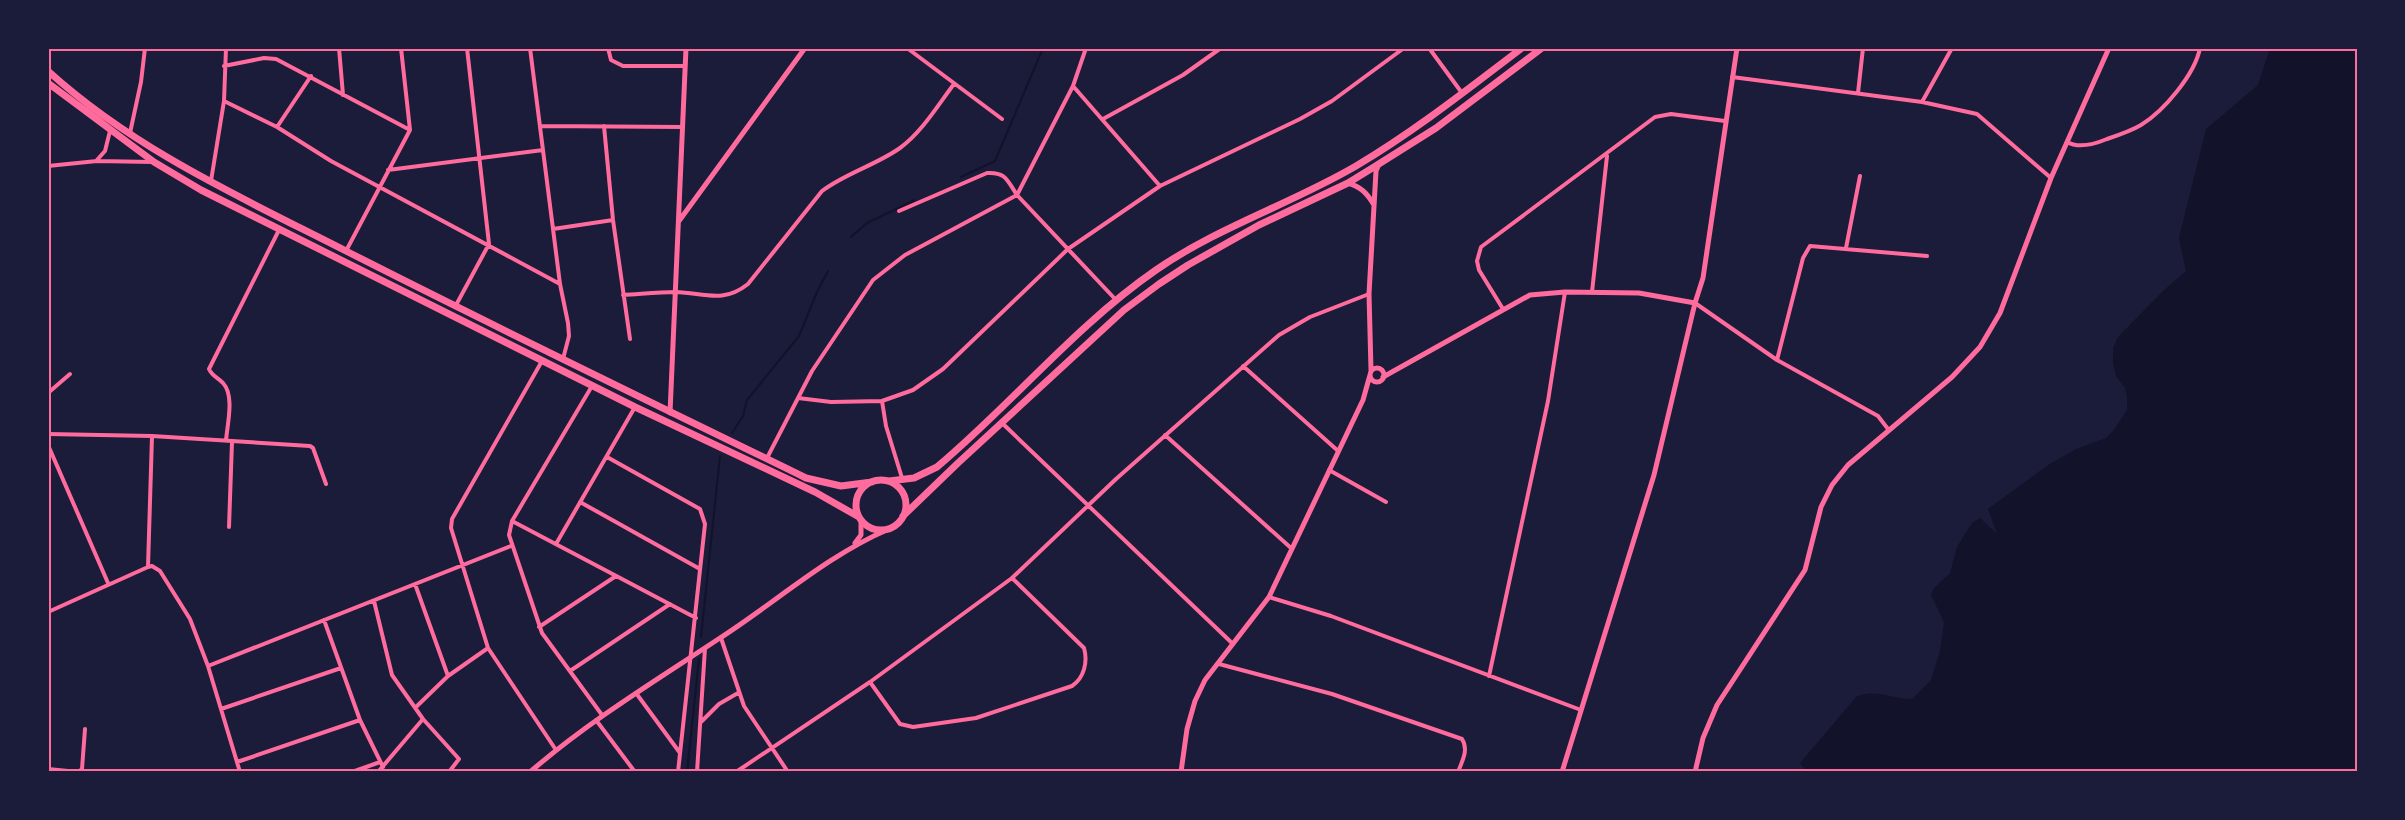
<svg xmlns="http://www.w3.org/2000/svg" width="2405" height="820" font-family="'DM Sans',sans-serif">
	<rect width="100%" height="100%" fill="#1b1b3a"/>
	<path fill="#12122b" d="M2270,48H2357V772H1807L1800,763L1856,697C1874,688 1892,699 1912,699L1931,680L1940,651L1944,622L1931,595L1934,588L1950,573L1957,547L1965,534L1972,523L1980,518L1997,534L1988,509L2048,465L2076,449L2106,438L2113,431L2127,410V398L2125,388L2116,376L2113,363V348L2118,337L2163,291L2186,271L2179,238L2206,129L2258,85Z"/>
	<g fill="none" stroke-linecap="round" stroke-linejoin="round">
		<path stroke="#12122b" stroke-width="2" d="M961,177L995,161L1043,48
			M851,237L867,223L915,200
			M732,433L743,416L747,400L799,336L817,292L828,271
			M701,637L720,456
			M687,772L699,659"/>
		<path stroke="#ff6b9d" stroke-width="4" d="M339,48L343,95
			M530,48L560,284L568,323L569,336L563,359
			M608,48L611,60L623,66H685
			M907,48L1002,119
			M1429,48L1462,93
			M224,66L264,58L276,59L410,130
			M1732,77L1922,102L1977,114L2051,178
			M1073,86L1160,186
			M1858,93L1863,48
			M224,101L277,127L331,161L560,284
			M1922,102L1952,48
			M1103,119L1183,75L1221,48
			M540,126L683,127
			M604,126L613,220L630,339
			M277,127L311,76
			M130,133L141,82L145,48
			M2067,142C2079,149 2095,144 2107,139C2119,135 2131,131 2141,125C2164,111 2195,74 2200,48
			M97,160L105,151L110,131
			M48,166L97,161L153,162
			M388,170L543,150
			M211,181L224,101L226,48
			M899,211L987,173C1006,172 1007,180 1017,195L1116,300
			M553,229L613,220
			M1846,248L1860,176
			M346,251L410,130L401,48
			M1592,292L1607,156
			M623,295C641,294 658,292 676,292C704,293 723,304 748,284L822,191C846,173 876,165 900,148C922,132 938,105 954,84
			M1695,303L1777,360L1878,416L1888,429
			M455,307L489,244L467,48
			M1503,309L1479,270L1477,261L1481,247L1655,117L1671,114L1725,121
			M1777,360L1803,258L1810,246L1927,256
			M542,361L452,519L451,528L488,648L556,750
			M1243,366L1337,450
			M592,386L512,521L509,535L542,633L602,715
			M48,393L70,374
			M798,398L831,402L882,401
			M1002,423L1233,644
			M48,434L152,436L310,446L313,448L326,484
			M1165,435L1291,548
			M226,441C227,425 235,396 223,383C217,377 212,376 209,369L279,230
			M48,445L108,583
			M607,457L700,509L705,524L678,772
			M767,458L812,371L873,280L905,255L1017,195L1073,86L1086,48
			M1329,470L1386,502
			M902,478L886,426L882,401L913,390L943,369L1068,249L1160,186L1300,119L1332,101L1404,48
			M580,502L700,569
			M512,521L696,618
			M229,527L232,442
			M556,544L635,407
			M148,567L152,436
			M415,584L448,676
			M1269,597L1331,616L1581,710
			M374,601L392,675L423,719L459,759L449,772
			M48,612L148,567L152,566L160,571L190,619L208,666L240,772
			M324,620L360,720L383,767
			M539,627L616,576
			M721,638L744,706L788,772
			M1219,664L1332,694L1462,739C1469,750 1462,761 1458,772
			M208,666L511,546
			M570,671L670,604
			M1489,676L1548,401L1565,292
			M870,682L900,724L913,727L976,718L1072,686C1084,678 1088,662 1084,648L1012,578
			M636,693L680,753
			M416,707L448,676L488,648
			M221,709L341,668
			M596,720L635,772
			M701,722L719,704L738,693
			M237,762L360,720
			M48,769L78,772L82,769L85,729
			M352,772L380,762
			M378,772L423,719
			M697,772L705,648
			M736,772L870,682L1012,578L1116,479L1279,335L1310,317L1369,294"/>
		<path stroke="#ff6b9d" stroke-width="5" d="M1348,183C1361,187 1367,193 1374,205
			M679,221L805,48
			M1370 375a7 7 0 1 1 14 0a7 7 0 1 1-14 0Z
			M1371,370L1369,294L1376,171L1379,164
			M1383,377L1530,295L1565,292L1639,293L1695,303
			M670,413L686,48
			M855,543L861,535V520
			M530,772C589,721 655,681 720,638C776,602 828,555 889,529
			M1181,772L1187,729L1195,701L1205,680L1269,597L1363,400L1370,375
			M1562,772L1654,475L1695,303L1703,278L1737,48
			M1695,772L1703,738L1717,705L1805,570L1821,507L1832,485L1848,465L1952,377L1980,347L2000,313L2051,178L2109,48"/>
		<path stroke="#ff6b9d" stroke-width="7" d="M48,71C135,150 242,198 346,251C499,329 653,403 806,478L841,486L872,482
			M48,83L154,162L201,190L635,407L815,492L859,517
			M856 505a25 25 0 1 1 50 0a25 25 0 1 1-50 0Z
			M889,481L914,478L937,467C1012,404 1075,326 1156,270C1218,227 1291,204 1356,166C1415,131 1468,89 1522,48
			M903,516L958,463L1124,310L1159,284L1188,265L1259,225L1348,183L1374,167L1436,128L1542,48"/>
	</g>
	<rect width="2405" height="820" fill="none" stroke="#1b1b3a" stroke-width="99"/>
	<rect x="50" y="50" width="2306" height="720" fill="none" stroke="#ff6b9d" stroke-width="2"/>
</svg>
